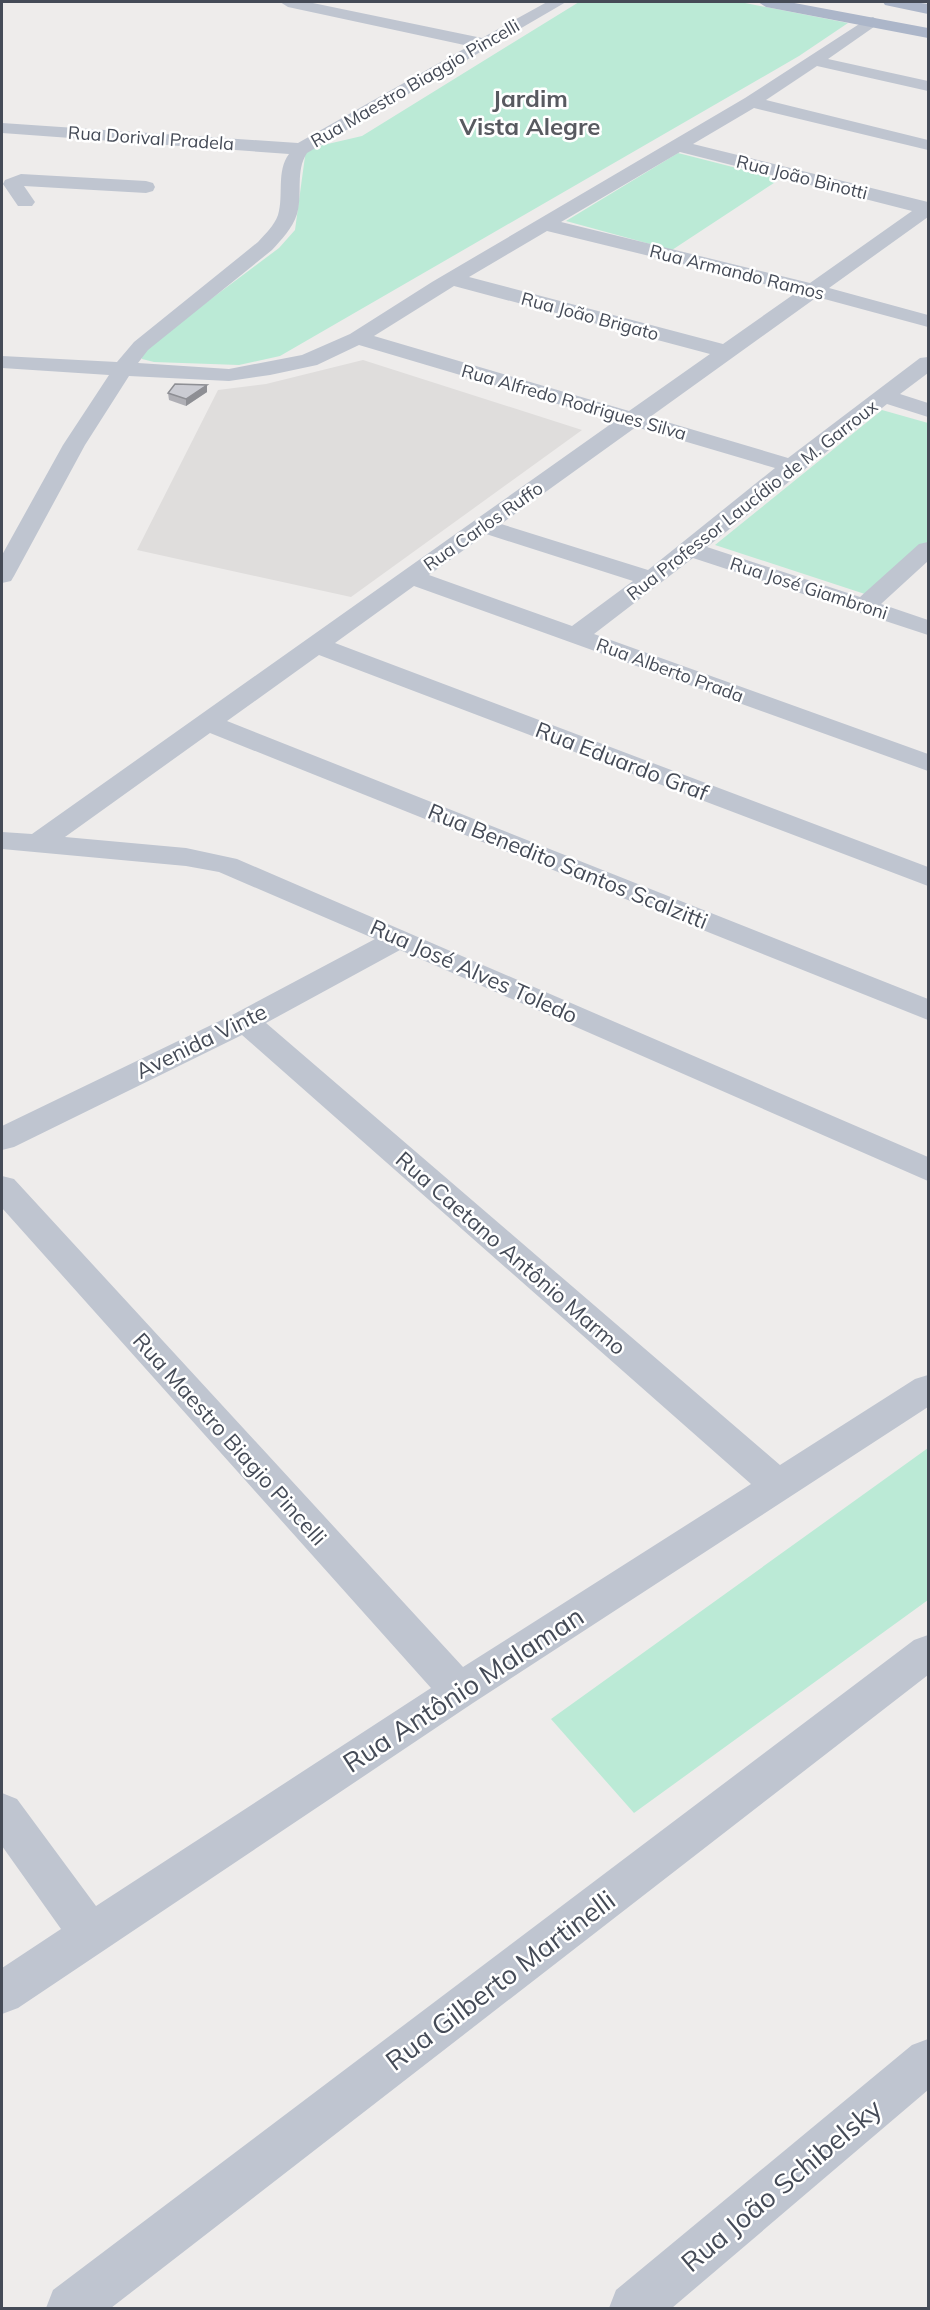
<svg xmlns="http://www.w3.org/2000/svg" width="930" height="2310" font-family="Mulish,sans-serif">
	<rect width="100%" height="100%" fill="#eeeceb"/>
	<path fill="#dfdddc" d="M363,360L582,430L351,597L137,550L218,390L266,384Z"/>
	<path fill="#bbead6" d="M579,2L745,3L848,23L799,56L280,356L239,365L154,362L142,359L140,352L279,248L295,230L306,149L362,136Z
		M678,153L780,179L672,250L566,221Z
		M882,410L928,423V548L874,597L715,545Z
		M928,1448V1600L634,1813L551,1719Z"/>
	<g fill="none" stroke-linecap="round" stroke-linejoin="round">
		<path fill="#bfc5d0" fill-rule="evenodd" d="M280,2H308L482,38L547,2H566L307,153C295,171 303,194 297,214C292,229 282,239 272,250L148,350L138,363L229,369L302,355L350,334L432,282L745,98L867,19L873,17L881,22L828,59L928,81V91L817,66L766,100L928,140V150L754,108L693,144L928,202V217L829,288L928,315V327L817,297L650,417L788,458L920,358L928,357V373L900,394L928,403V417L887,404L707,547L860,597L919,544L928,542V561L881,604L928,620V635L693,558L594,634L928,754V771L414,586L335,643L928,867V886L319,655L227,721L928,999V1020L210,733L65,837L186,848L237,859L928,1157V1181L400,950L266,1023L780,1465L915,1379L928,1375V1407L473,1703L18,2008L2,2014V1968L61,1929L2,1846V1793L17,1799L96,1906L431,1688L2,1208V1176L14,1179L463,1667L751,1484L242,1035L14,1147L2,1150V1126L234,1014L375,939L219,872L186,866L2,849V832L32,834L615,421L359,345L317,365L270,375L229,381L129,376L85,445L14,576L11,581L2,583V555L63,445L109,375L2,368V356L117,362L134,342L258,242C266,233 274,226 278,215C284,195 276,171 289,154L2,133V123L298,143L469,46L288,7ZM680,152L912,211L810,283L561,222ZM547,231L797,292L723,344L469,277ZM454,286L710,354L629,411L374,336ZM636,427L775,468L648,570L501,524ZM486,534L633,581L572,626L429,575Z
			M21,174L146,181L153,183L155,187L153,191L146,193L24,186L35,202L32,206H18L3,184L5,180Z
			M928,1635V1675L111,2308H46L53,2290L914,1640Z
			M928,2039V2090L672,2308H609L616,2290L912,2045Z"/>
		<path fill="#acb6c9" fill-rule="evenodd" d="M758,2H789L928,28V38L766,7Z
			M883,2H914L928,4V14L885,5Z"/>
	</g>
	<path fill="#afafb5" d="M207,385V392L186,406L169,400L168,393Z"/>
	<path fill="#8e8f94" d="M207,385V392L186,406V399Z"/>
	<path fill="#cbccd3" stroke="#8e8f94" stroke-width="1.5" d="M175,384L207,385L186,399L168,393Z"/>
	<g text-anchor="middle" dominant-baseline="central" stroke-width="5" stroke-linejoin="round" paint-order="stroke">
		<g font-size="18" fill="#454b57" stroke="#fff">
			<text transform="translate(415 83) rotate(-30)">Rua Maestro Biaggio Pincelli</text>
			<text transform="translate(151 138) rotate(4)">Rua Dorival Pradela</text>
			<text transform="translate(802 177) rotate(14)">Rua João Binotti</text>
			<text transform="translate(737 272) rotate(14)">Rua Armando Ramos</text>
			<text transform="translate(590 316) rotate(15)">Rua João Brigato</text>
			<text transform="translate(574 402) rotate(16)">Rua Alfredo Rodrigues Silva</text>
			<text transform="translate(752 500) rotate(-38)">Rua Professor Laucídio de M. Garroux</text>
			<text transform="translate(483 526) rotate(-35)">Rua Carlos Ruffo</text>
			<text transform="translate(809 588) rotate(18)">Rua José Giambroni</text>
			<text transform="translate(670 670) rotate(20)">Rua Alberto Prada</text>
		</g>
		<g font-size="22" fill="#454b57" stroke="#fff">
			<text transform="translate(622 761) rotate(21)">Rua Eduardo Graf</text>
			<text transform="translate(568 866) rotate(22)">Rua Benedito Santos Scalzitti</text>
			<text transform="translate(474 971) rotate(24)">Rua José Alves Toledo</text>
			<text transform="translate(201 1041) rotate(-26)">Avenida Vinte</text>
			<text transform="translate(511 1253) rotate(41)">Rua Caetano Antônio Marmo</text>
			<text transform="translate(230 1439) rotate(48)">Rua Maestro Biagio Pincelli</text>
		</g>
		<g font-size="24" font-weight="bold" fill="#585a60" stroke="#fff">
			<text x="530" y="98">Jardim<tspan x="530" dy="28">Vista Alegre</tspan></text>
		</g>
		<g font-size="27" fill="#454b57" stroke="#fff">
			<text transform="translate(463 1689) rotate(-33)">Rua Antônio Malaman</text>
			<text transform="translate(500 1980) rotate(-37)">Rua Gilberto Martinelli</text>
			<text transform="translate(781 2185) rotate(-40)">Rua João Schibelsky</text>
		</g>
	</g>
	<rect width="930" height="2310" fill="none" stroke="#454b57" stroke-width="6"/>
</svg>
